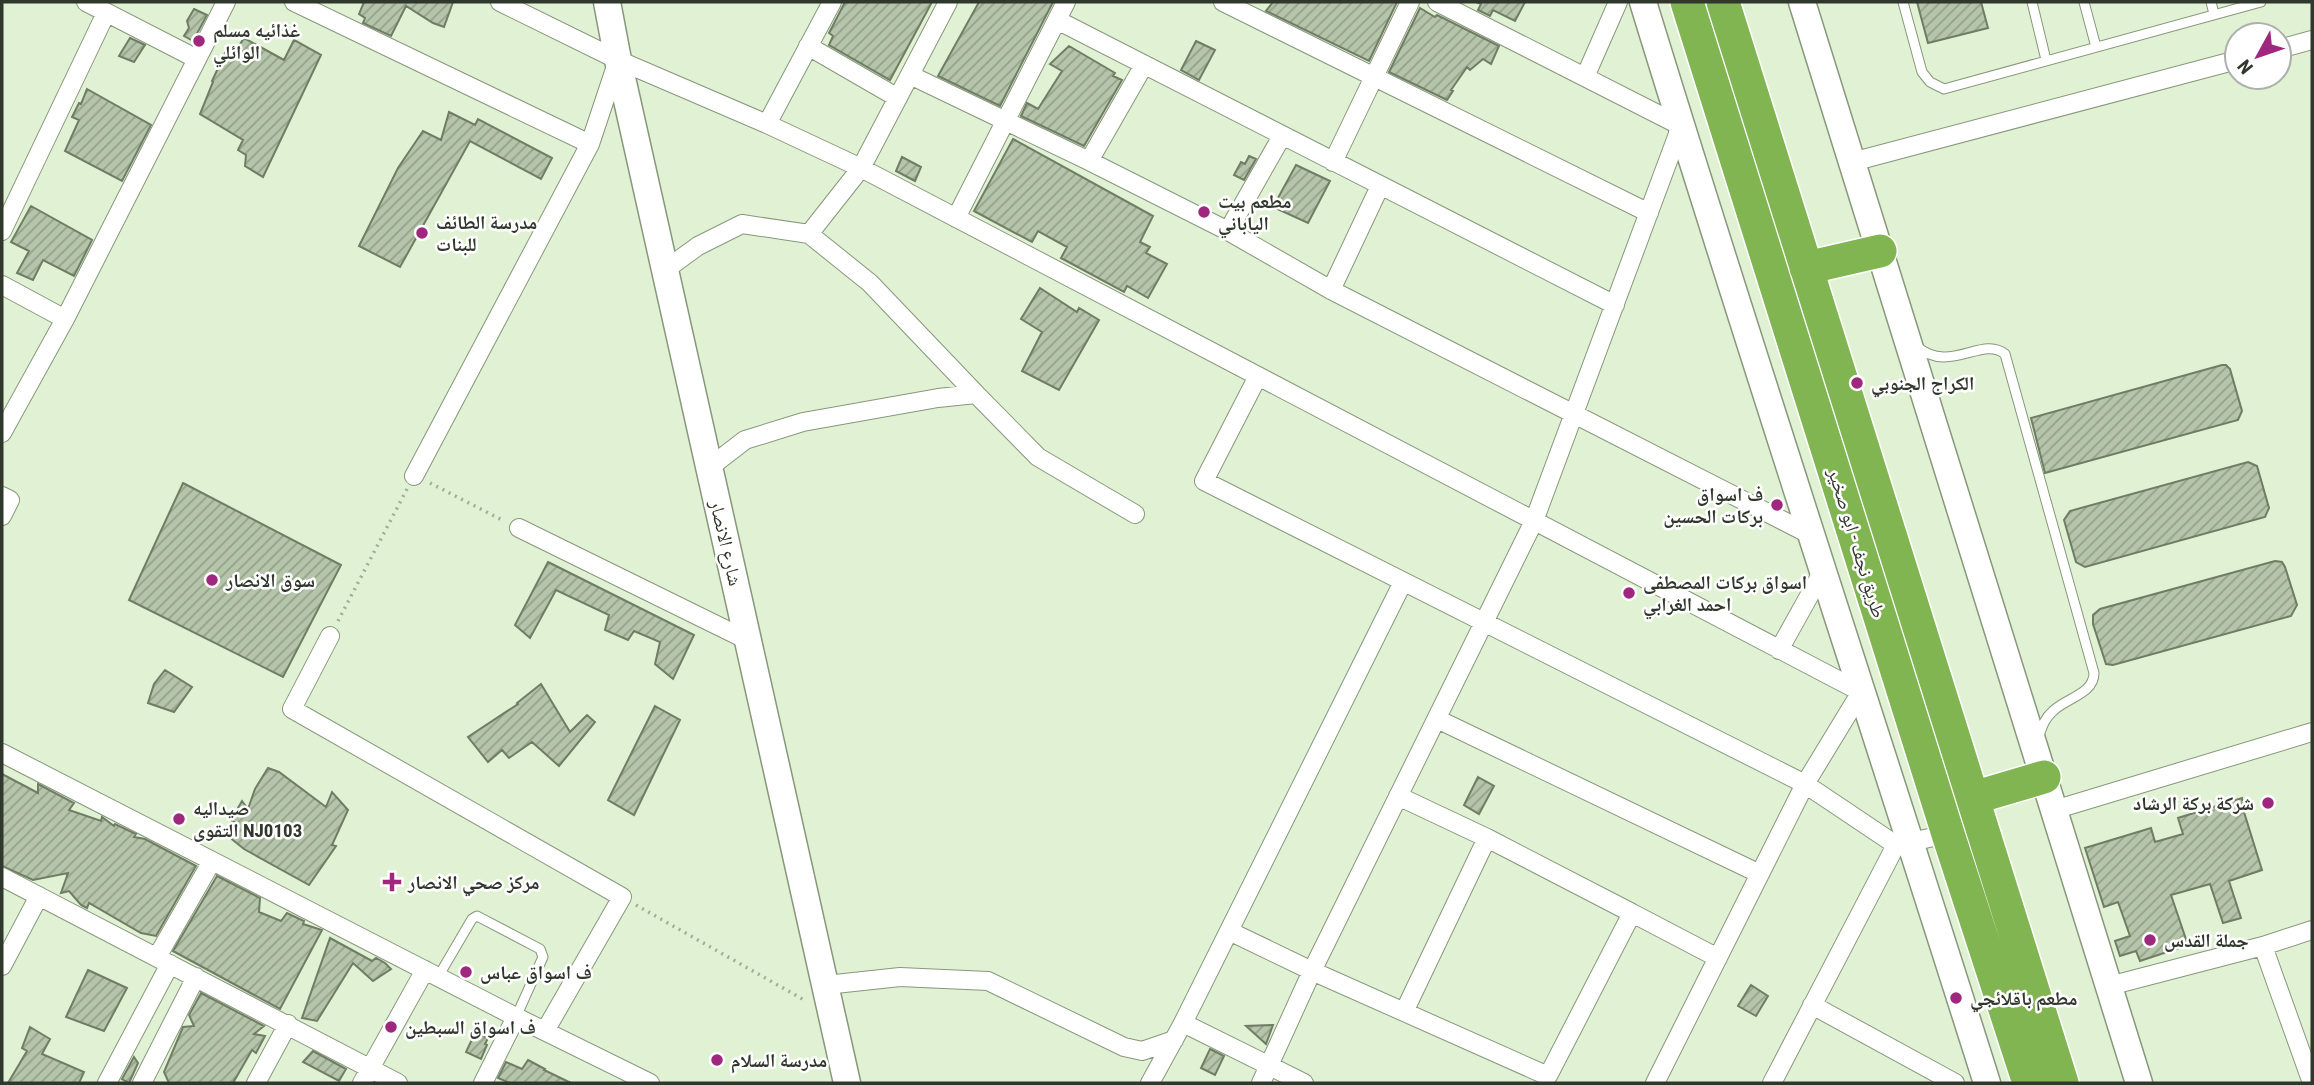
<svg xmlns="http://www.w3.org/2000/svg" width="2314" height="1085" font-family="'Roboto Condensed','Noto Naskh Arabic',sans-serif">
	<defs>
		<pattern id="building-hatch" width="6" height="6" patternUnits="userSpaceOnUse" patternTransform="scale(1.75)"><rect width="6" height="6" fill="#b5c5a9"/><path d="M-1 1l2-2M0 6l6-6M5 7l2-2" fill="none" stroke="#94a18a"/></pattern>
	</defs>
	<rect width="100%" height="100%" fill="#e1f2d4"/>
	<path fill="url(#building-hatch)" stroke="#6e7d63" stroke-width="2" d="M364,2H453L444,27L433,23L406,6L391,36L363,23L365,18L359,14Z
		M845,2H932L890,80L829,45L833,36L829,33Z
		M979,2H1053L1000,106L938,76Z
		M1273,2H1397L1369,61L1266,11Z
		M1476,2H1525L1515,21L1493,10L1490,16L1478,10L1481,4Z
		M1917,2H1981L1988,28L1928,43Z
		M1420,8L1435,17L1437,15L1499,46L1491,64L1483,59L1470,70L1467,67L1451,90L1453,91L1447,100L1389,72Z
		M194,9L207,15L193,41L184,36L189,28L187,21Z
		M130,38L145,45L134,62L119,56Z
		M244,38L284,60L294,40L321,55L263,177L245,166L246,155L238,150L243,140L200,114L213,82L212,81L227,49L234,53Z
		M1196,41L1215,50L1199,80L1181,70Z
		M1069,46L1115,73L1113,76L1122,80L1084,146L1021,116L1027,103L1038,109L1062,71L1050,64Z
		M87,89L151,125L122,181L65,151L79,120L72,117L79,103L81,104Z
		M449,112L475,125L478,119L552,158L541,179L470,141L400,267L359,246L398,168L423,131L441,140Z
		M1013,139L1153,216L1140,242L1150,247L1146,253L1167,264L1148,298L1127,286L1124,292L1061,258L1067,247L1038,231L1032,242L974,211Z
		M1249,156L1256,159L1244,180L1234,175L1241,162L1245,164Z
		M902,157L921,167L915,181L896,171Z
		M1296,165L1330,181L1308,223L1273,207Z
		M31,206L92,240L74,276L43,260L33,280L17,273L29,251L11,242Z
		M1040,288L1077,312L1079,308L1099,320L1059,390L1022,371L1042,332L1021,319Z
		M2222,365H2226L2230,369L2242,411L2238,420L2045,473L2031,418Z
		M2248,462L2257,466L2269,508L2265,517L2085,567L2076,562L2064,520L2070,511Z
		M183,483L341,565L283,677L129,600Z
		M2275,561L2282,562L2285,567L2297,605L2291,616L2113,665L2106,664L2093,624V615L2100,609Z
		M548,562L694,635L673,679L655,664L660,642L634,631L628,640L605,630L609,615L556,590L530,638L515,625Z
		M165,670L192,687L174,712L148,703L154,684Z
		M541,684L570,732L587,715L595,722L559,766L532,742L509,758L502,750L488,762L468,737L518,704L517,703Z
		M655,706L680,720L634,815L608,800Z
		M268,768L279,772L326,807L332,792L348,810L332,845L336,846L309,885L244,849L224,833L234,822L231,820L242,801L248,809L255,789Z
		M2,774L38,793V784L74,803L69,810L101,821L102,817L114,826L115,824L136,834L134,837L145,839L196,866L156,936L141,933L89,903L87,908L81,905L69,891L61,893L68,873L33,880L2,866Z
		M1478,777L1494,786L1479,814L1464,805Z
		M2242,798L2244,812L2262,870L2229,881L2241,918L2223,923L2210,884L2171,895L2188,945L2140,961L2136,951L2120,956L2115,941L2130,936L2118,902L2104,907L2085,848L2151,828L2155,842L2183,834L2178,818Z
		M217,876L260,898L259,912L281,921L287,913L304,921L303,924L322,930L280,1009L173,951Z
		M330,938L372,961L376,958L385,963L391,969L373,981L353,963L317,1021L302,1018Z
		M88,970L127,988L104,1031L66,1017Z
		M1751,985L1768,996L1756,1016L1738,1006Z
		M201,993L264,1026L254,1034L265,1036L256,1053L252,1050L233,1083H169L164,1072L183,1027L194,1026L189,1015Z
		M1273,1025L1266,1044L1246,1026Z
		M30,1027L50,1039L42,1054L84,1072L79,1083H8L27,1051L22,1048Z
		M475,1033L488,1038L485,1044L487,1045L481,1059L466,1052Z
		M1210,1049L1224,1056L1215,1075L1201,1068Z
		M313,1051L346,1069L339,1081L303,1062Z
		M134,1057L138,1063L129,1083L122,1079Z
		M528,1060L545,1069L544,1070L571,1083H510L498,1078L506,1062L522,1069Z"/>
	<g fill="none" stroke-linecap="round" stroke-linejoin="round">
		<defs>
			<path id="lane" d="M1903,2L1922,72L1930,82L1944,89L2261,2
				M2032,2L2046,60
				M2084,2L2096,47
				M2211,2L2214,14
				M1916,346C1950,375 1982,335 2005,354L2094,673C2094,694 2066,698 2053,711C2045,718 2042,726 2039,736
				M438,977L472,919L477,916L540,949L543,957L516,1017"/>
			<path id="street" d="M86,2L197,59
				M294,2L590,144
				M500,2L618,60L767,124L861,168L1861,692L1805,784L1655,1083
				M1223,2L1649,213
				M1057,20L1615,305
				M808,46L898,98
				M2279,49L2312,40
				M1144,65L1089,161L1228,231L1282,136
				M910,75L1089,161
				M1585,77L1618,2
				M767,124L832,2
				M1333,162L1410,2
				M1852,162L2237,60
				M956,218L1066,2
				M2,231L106,13
				M1228,231L1331,290L1811,535
				M809,234L861,168L948,2
				M665,270L698,246L742,224L809,234L870,283L976,394
				M2,285L65,319
				M1331,290L1380,186
				M1258,376L1204,481L1805,784L1896,845
				M2,433L65,319L226,2
				M710,467L745,440L803,422L938,398L976,394L1038,457L1135,514
				M414,476L590,144L617,63
				M2,496L10,500L2,516
				M519,528L749,641
				M330,636L292,709L622,897L545,1031
				M1779,650L1823,571
				M1437,719L1760,874
				M2,753L516,1017L650,1083
				M1398,796L1487,838
				M2054,810L2312,732
				M2,877L398,1083
				M1632,913L1718,958
				M1229,931L1312,971L1548,1076L1632,913L1487,838L1404,1012
				M2263,946L2312,1083
				M157,957L212,861
				M2,966L39,896
				M826,985L900,977L988,981L1124,1047L1142,1051L1174,1040
				M2109,986L2263,946L2312,930
				M1812,1005L1955,1083
				M1183,1023L1304,1083
				M107,1083L170,964
				M142,1083L196,977
				M256,1083L288,1024
				M362,1083L425,970
				M483,1083L516,1017
				M1150,1083L1183,1023L1403,582
				M1261,1083L1312,971L1534,521L1681,126L1437,2
				M1772,1083L1896,845L1948,834"/>
			<path id="secondary" d="M607,2L618,60L847,1083
				M1643,2C1754,364 1873,722 1987,1083
				M1802,2L2139,1083"/>
			<path id="highway" d="M1687,2L1948,834L2029,1083
				M1723,2L2062,1083
				M1806,268L1880,251
				M1973,798L2044,777"/>
		</defs>
		<use href="#lane" stroke="#87977c" stroke-width="11"/>
		<use href="#street" stroke="#87977c" stroke-width="20"/>
		<use href="#secondary" stroke="#87977c" stroke-width="29"/>
		<use href="#highway" stroke="#fff" stroke-width="36"/>
		<path stroke="#a0ae97" stroke-width="3.5" stroke-dasharray="2 5" stroke-linecap="butt" d="M430,483L504,521
			M338,621L407,489
			M636,905L806,1001"/>
		<use href="#lane" stroke="#fff" stroke-width="9"/>
		<use href="#street" stroke="#fff" stroke-width="18"/>
		<use href="#secondary" stroke="#fff" stroke-width="26"/>
		<use href="#highway" stroke="#81b552" stroke-width="33"/>
	</g>
	<g fill="#a0277e" stroke="#fff" stroke-width="2.5">
		<circle cx="199" cy="41" r="7"/>
		<circle cx="1204" cy="212" r="7"/>
		<circle cx="422" cy="233" r="7"/>
		<circle cx="1857" cy="383" r="7"/>
		<circle cx="1777" cy="505" r="7"/>
		<circle cx="212" cy="580" r="7"/>
		<circle cx="1629" cy="593" r="7"/>
		<circle cx="2268" cy="803" r="7"/>
		<circle cx="179" cy="819" r="7"/>
		<path d="M388.5 871.5h7v7h7v7h-7v7h-7v-7h-7v-7h7z"/>
		<circle cx="2150" cy="940" r="7"/>
		<circle cx="466" cy="972" r="7"/>
		<circle cx="1956" cy="998" r="7"/>
		<circle cx="391" cy="1027" r="7"/>
		<circle cx="717" cy="1060" r="7"/>
	</g>
	<g text-anchor="middle" dominant-baseline="central" stroke-width="5" stroke-linejoin="round" paint-order="stroke">
		<g font-size="19" font-weight="bold" fill="#30372c" stroke="#fff" text-anchor="start">
			<text x="213" y="30">غذائيه مسلم<tspan x="213" dy="22">الوائلي</tspan></text>
			<text x="1218" y="201">مطعم بيت<tspan x="1218" dy="22">الياباني</tspan></text>
			<text x="436" y="222">مدرسة الطائف<tspan x="436" dy="22">للبنات</tspan></text>
			<text x="1871" y="383">الكراج الجنوبي</text>
			<text x="1763" y="494" text-anchor="end">ف اسواق<tspan x="1763" dy="22">بركات الحسين</tspan></text>
			<text x="226" y="580">سوق الانصار</text>
			<text x="1643" y="582">اسواق بركات المصطفى<tspan x="1643" dy="22">احمد الغرابي</tspan></text>
			<text x="2254" y="803" text-anchor="end">شركة بركة الرشاد</text>
			<text x="193" y="808">صيداليه<tspan x="193" dy="22">التقوى NJ0103</tspan></text>
			<text x="408" y="882">مركز صحي الانصار</text>
			<text x="2164" y="940">جملة القدس</text>
			<text x="480" y="972">ف اسواق عباس</text>
			<text x="1970" y="998">مطعم باقلائجي</text>
			<text x="405" y="1027">ف اسواق السبطين</text>
			<text x="731" y="1060">مدرسة السلام</text>
		</g>
		<g font-size="19" fill="#30372c" stroke="#fff">
			<text transform="translate(726 543) rotate(77)">شارع الانصار</text>
			<text transform="translate(1857 543) rotate(73)">طريق نجف - ابو صخير</text>
		</g>
	</g>
	<rect width="2314" height="1085" fill="none" stroke="#30372c" stroke-width="7"/>
	<g transform="translate(2258 56) rotate(230)"><circle r="33" fill="#ffffff" stroke="#acafab" stroke-width="2"/>
	<path d="M0-5L12 26L0 18L-12 26Z" fill="#a0277e"/>
	<text y="-10" font-size="19" font-weight="bold" text-anchor="middle" fill="#30372c">N</text>
	</g>
</svg>
